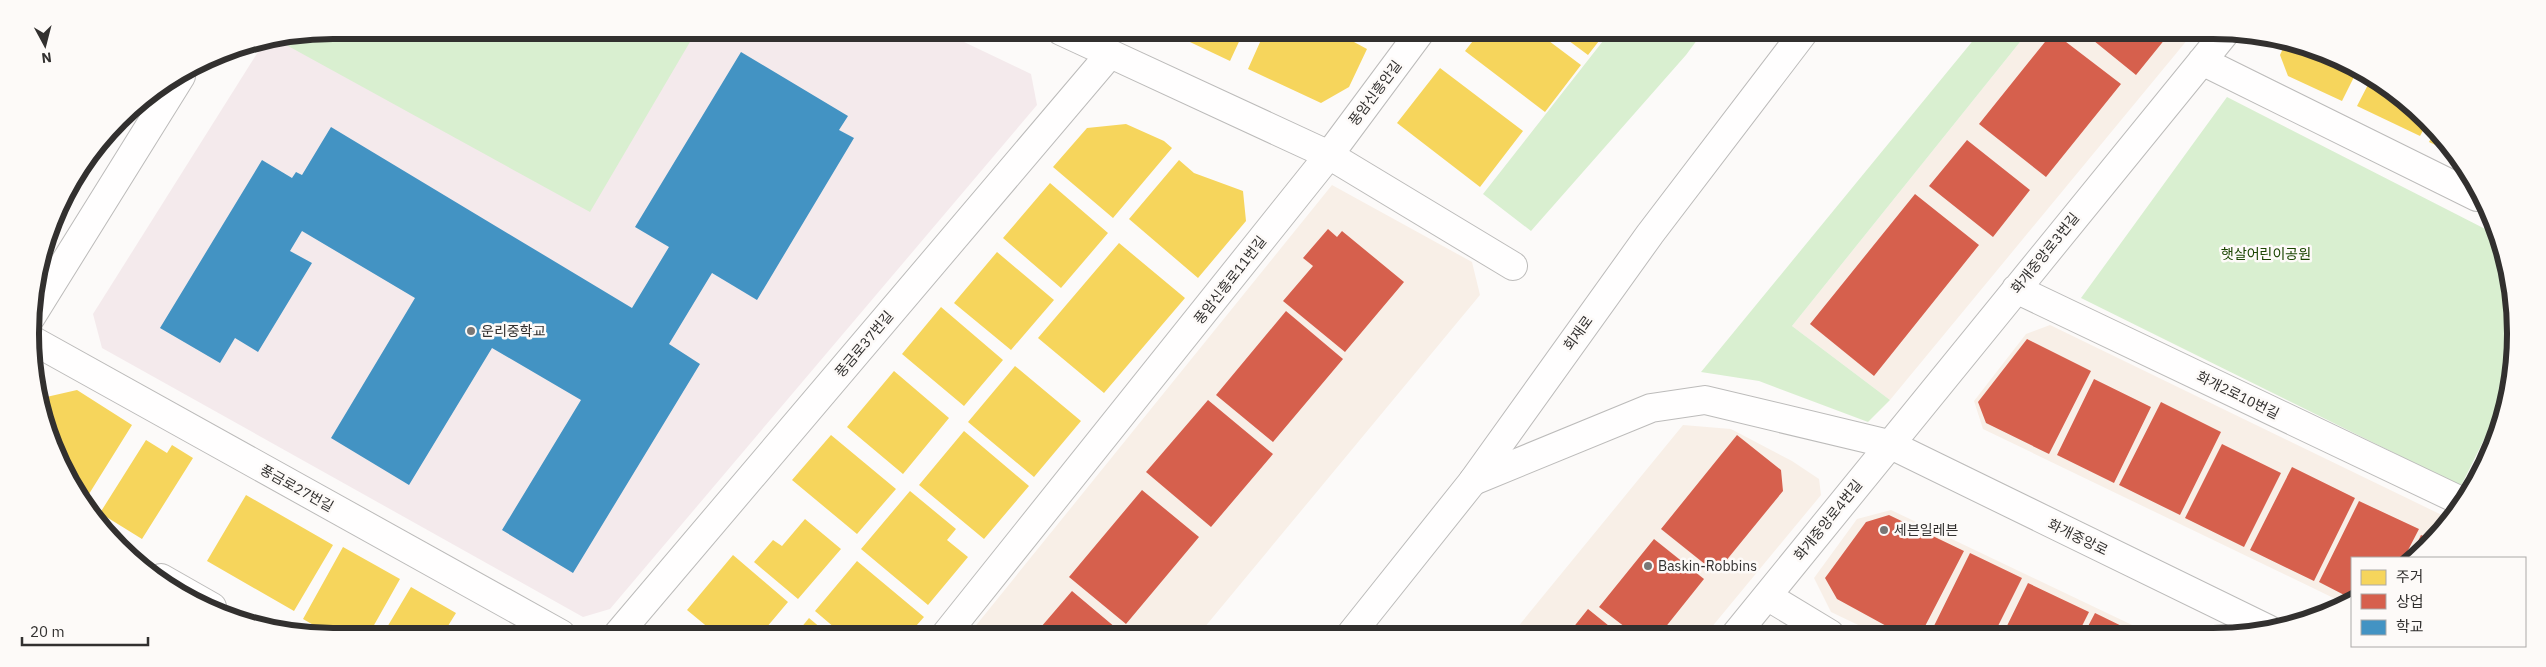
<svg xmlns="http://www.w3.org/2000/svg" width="2546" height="667" font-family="'IBM Plex Sans','Noto Sans KR',sans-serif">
	<rect width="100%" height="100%" fill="#fcfaf9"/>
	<path fill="#f8efe7" d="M2028,32L2193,33L1890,400L1792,326Z
		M1332,185L1472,262L1480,295L1199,634H969Z
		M2050,325L2448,518L2427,548L2413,558H2352V602L2348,605L1983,429L1974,401L2026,334Z
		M1683,425L1731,429L1792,461L1819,479L1821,495L1706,634H1512Z
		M1891,510L2151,634H1877L1831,612L1814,578L1857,519Z"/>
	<path fill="#f4eaec" d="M334,30L941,31L1031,74L1037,105L610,609L583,617L102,348L93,314L263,44Z"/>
	<path fill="#d9efd0" d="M334,30H697L590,212L279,41Z
		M1610,32H1703L1686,55L1531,231L1483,194Z
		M1980,32H2028L1792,326L1890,400L1868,422L1759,381L1701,372Z
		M2227,97L2495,234L2506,255L2513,373L2509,389L2461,486L2081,298Z"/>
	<path fill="#f6d55c" d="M1175,31H1244L1230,61L1173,34Z
		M1265,31H1355L1358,33L1354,42L1367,49L1349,87L1321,103L1248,69Z
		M1480,32H1537L1581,65L1545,112L1465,51Z
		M1557,32H1606L1588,55Z
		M2285,44L2358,69L2342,101L2288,76L2280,55Z
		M1440,68L1523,131L1480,187L1397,123Z
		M2372,77L2426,125L2420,136L2357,106Z
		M1126,124L1164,141L1172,148L1113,218L1053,167L1087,128Z
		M2434,132L2453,149L2457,155L2429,142Z
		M1179,160L1194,173L1243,191L1246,221L1198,278L1129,219Z
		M1050,183L1108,233L1061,288L1003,238Z
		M1119,243L1185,298L1104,393L1038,338Z
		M997,252L1054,300L1011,350L954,303Z
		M941,307L1003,360L964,406L902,354Z
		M1015,366L1081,421L1034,477L968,422Z
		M894,371L949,418L903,474L847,427Z
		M77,390L132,425L84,502L46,431L42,398Z
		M964,431L1029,486L984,539L919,485Z
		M831,435L896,489L857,534L792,480Z
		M146,440L167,453L172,445L193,458L142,539L100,513Z
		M910,491L956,529L947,540L968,557L928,605L861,549Z
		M246,495L333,545L294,611L207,561Z
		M805,519L841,549L798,599L754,562L773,540L782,546Z
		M343,547L400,579L369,634H329L303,619Z
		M733,555L788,602L761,634H716L687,610Z
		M857,561L924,617L909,634H842L815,611Z
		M411,587L456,613L443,634H383Z
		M809,618L828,634H796Z
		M675,625L686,634H667Z
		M464,626L479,634H459Z"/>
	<path fill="#d6604d" d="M2053,32L2121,84L2046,177L1979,124Z
		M2083,32H2145L2170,33L2136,75Z
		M1967,140L2030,190L1993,237L1929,186Z
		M1915,194L1979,245L1874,376L1810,324Z
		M1328,229L1337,237L1342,231L1404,282L1345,352L1283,301L1313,266L1303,258Z
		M1286,311L1343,359L1273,442L1216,395Z
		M2027,339L2091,371L2049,454L1986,423L1978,402Z
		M2094,379L2151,407L2114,483L2057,455Z
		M1208,400L1273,454L1211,527L1146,472Z
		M2161,402L2221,432L2180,515L2119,485Z
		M1737,435L1781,470L1783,491L1716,573L1661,529Z
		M2222,444L2281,473L2244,547L2185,518Z
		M2292,467L2355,498L2314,581L2250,550Z
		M1142,490L1199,537L1126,624L1069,577Z
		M2359,501L2419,529L2404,558H2352V599L2319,582Z
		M1889,515L1964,551L1921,634H1901L1837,599L1825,578L1866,522Z
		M2421,535L2433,540L2427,548L2410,558Z
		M1654,539L1704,579L1660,634H1634L1599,607Z
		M1970,553L2022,578L1994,634H1930Z
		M2028,583L2089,612L2078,634H2003Z
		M1072,591L1122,633L1121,634H1035Z
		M1588,609L1619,634H1568Z
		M2095,613L2138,634H2084Z"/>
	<path fill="#4393c3" d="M741,52L848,116L839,130L854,138L757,300L712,273L669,344L700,364L573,573L502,530L581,400L492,348L409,485L331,438L415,298L302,231L290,251L312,263L258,352L235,338L220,363L160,328L262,160L292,178L296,172L302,175L331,127L632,308L669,247L635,227Z"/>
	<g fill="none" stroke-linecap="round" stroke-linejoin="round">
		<defs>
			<path id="street" d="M1061,31L1329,155L1513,266
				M2202,61L2477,197
				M2016,289L2461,501
				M31,317L181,76
				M34,341L561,634
				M1473,481L1651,408L1705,400L1889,444L2268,629
				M161,578L212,607
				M1767,596L1830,634
				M618,634L1110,54
				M946,634L1329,155L1421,31
				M1736,634L2225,33"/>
			<path id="secondary" d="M1351,634L1473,481L1650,234L1804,32"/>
		</defs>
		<use href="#street" stroke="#bcbbba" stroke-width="30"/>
		<use href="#secondary" stroke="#bcbbba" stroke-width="30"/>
		<use href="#street" stroke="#fffefe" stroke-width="28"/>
		<use href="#secondary" stroke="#fffefe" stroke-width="28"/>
	</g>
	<g fill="#797776" stroke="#fdfaf8" stroke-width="2">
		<circle cx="471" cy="331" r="5"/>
		<circle cx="1884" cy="530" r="5"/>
		<circle cx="1648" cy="566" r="5"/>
	</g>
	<g text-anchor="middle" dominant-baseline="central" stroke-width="5" stroke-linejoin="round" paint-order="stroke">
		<g font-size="14" fill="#32302f" stroke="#fdfaf8">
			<text transform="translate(1375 93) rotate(-53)">풍암신흥안길</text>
			<text transform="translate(2045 253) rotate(-51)">화개중앙로3번길</text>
			<text transform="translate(1230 280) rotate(-52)">풍암신흥로11번길</text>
			<text transform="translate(1578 333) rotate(-54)">회재로</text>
			<text transform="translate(864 344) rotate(-50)">풍금로37번길</text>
			<text transform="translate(2238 395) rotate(26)">화개2로10번길</text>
			<text transform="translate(297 488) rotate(29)">풍금로27번길</text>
			<text transform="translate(1828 520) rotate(-51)">화개중앙로4번길</text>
			<text transform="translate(2078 537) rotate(26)">화개중앙로</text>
		</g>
		<g font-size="14" fill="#1a4500" stroke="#fdfaf8">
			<text x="2266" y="254">햇살어린이공원</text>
		</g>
		<g font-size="14" fill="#32302f" stroke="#fdfaf8" text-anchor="start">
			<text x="481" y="331">운리중학교</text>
			<text x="1894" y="530">세븐일레븐</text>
			<text x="1658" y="566">Baskin-Robbins</text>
		</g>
	</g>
	<path d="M0 0H2546V667H0ZM333 39H2213A294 294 0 0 1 2507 333V334A294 294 0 0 1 2213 628H333A294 294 0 0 1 39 334V333A294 294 0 0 1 333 39Z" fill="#fdfaf8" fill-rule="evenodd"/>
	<path fill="none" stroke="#32302f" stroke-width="6" d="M333 39H2213A294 294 0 0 1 2507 333V334A294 294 0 0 1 2213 628H333A294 294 0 0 1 39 334V333A294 294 0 0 1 333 39Z"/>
	<rect x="2351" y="557" width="175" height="90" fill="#fdfaf8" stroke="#aca9a8"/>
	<rect x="2361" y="570" width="25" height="15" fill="#f6d55c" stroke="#aca9a8"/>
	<text x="2396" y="582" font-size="15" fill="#32302f">주거</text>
	<rect x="2361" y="594" width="25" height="15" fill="#d6604d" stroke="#aca9a8"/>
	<text x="2396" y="607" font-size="15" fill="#32302f">상업</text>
	<rect x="2361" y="620" width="25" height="15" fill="#4393c3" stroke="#aca9a8"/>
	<text x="2396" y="632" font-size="15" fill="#32302f">학교</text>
	<g transform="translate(45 45) rotate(173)" stroke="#fdfaf8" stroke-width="4" paint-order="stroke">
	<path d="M0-4L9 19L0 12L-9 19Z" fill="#32302f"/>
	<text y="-8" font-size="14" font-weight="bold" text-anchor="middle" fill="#32302f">N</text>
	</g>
	<path d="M22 637v8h126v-8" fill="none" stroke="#32302f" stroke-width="2.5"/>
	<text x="30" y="637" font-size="15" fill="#32302f" stroke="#fdfaf8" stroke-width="4" paint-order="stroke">20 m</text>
</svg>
